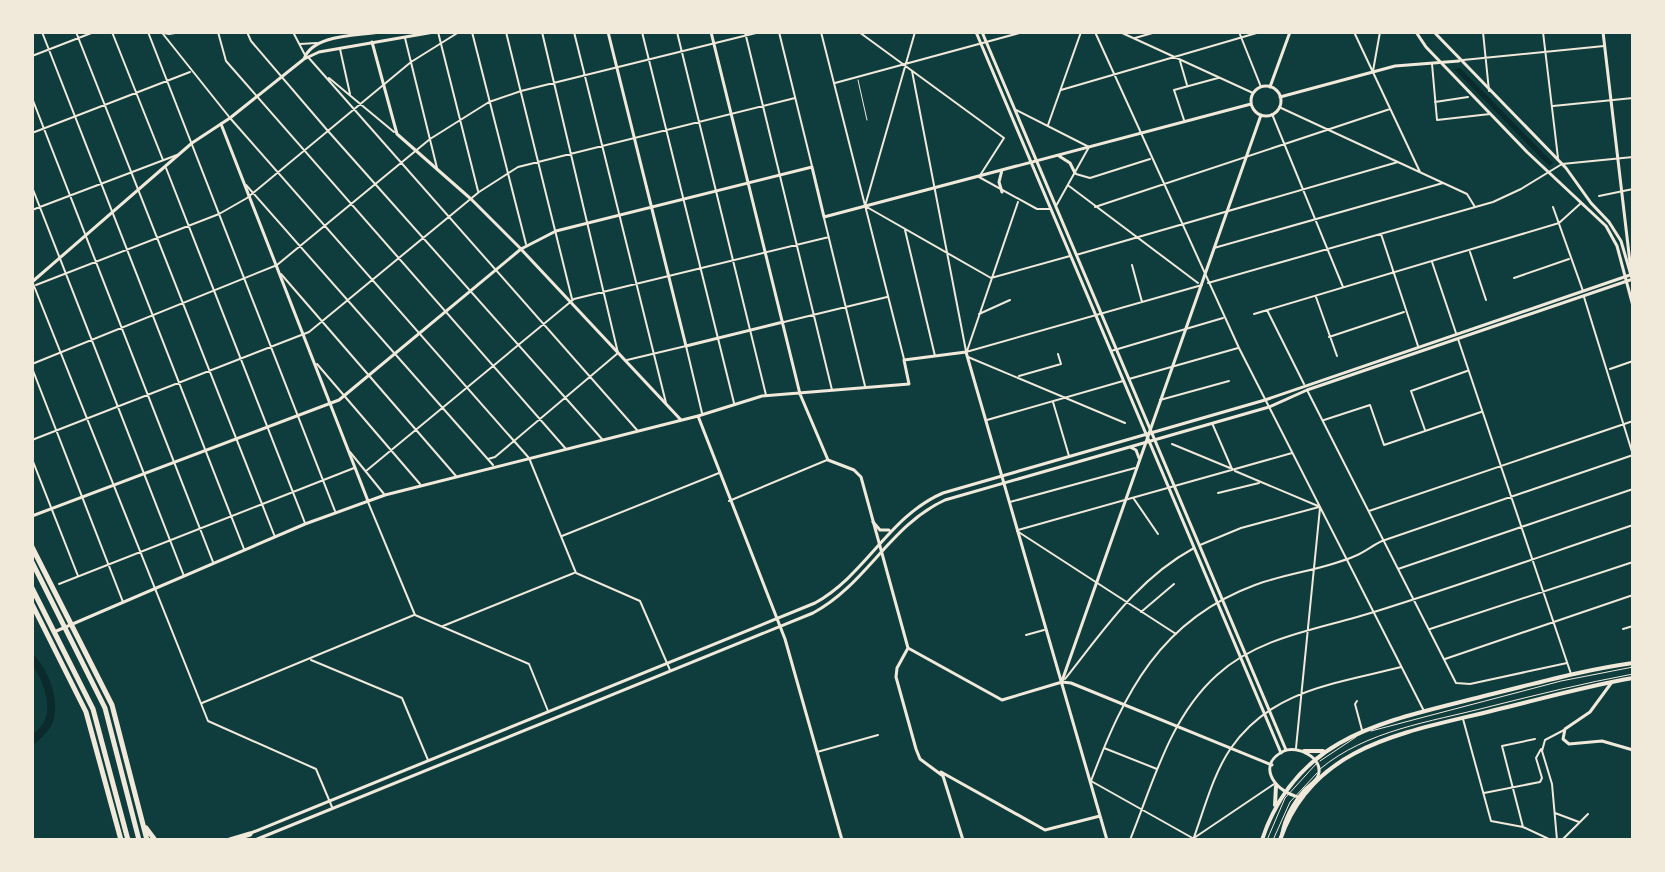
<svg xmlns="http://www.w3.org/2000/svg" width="1665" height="872" font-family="Barlow,sans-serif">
	<rect width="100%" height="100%" fill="#0f3d3e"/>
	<path fill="#0a2a2b" d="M1460,68L1553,163L1549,166L1454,69Z"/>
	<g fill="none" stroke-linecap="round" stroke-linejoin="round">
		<path stroke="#0a2a2b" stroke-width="8" d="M32,659C45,673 56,701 49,721C46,729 38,735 32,741"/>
		<path stroke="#f1e9da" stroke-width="1" d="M858,80L867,120
			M1371,731L1561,681L1633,667
			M1320,761L1356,737
			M1320,769C1367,730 1430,722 1488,707C1536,695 1584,683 1633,674
			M1267,840L1285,798L1316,764
			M1273,840L1290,802L1317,773"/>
		<path stroke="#f1e9da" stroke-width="2" d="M42,32L244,549
			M76,32L275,537
			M112,32L163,160
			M148,32L335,511
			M158,32L169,34L181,32
			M218,32L226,61L566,449
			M247,32L251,41L328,131L602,439
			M293,32L305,55
			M438,32L478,191
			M472,32L526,244
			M506,32L572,299
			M574,32L666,403
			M642,32L734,403
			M677,32L766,395
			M745,32L832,390
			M779,32L812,166
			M821,32L904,359
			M859,32L1004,138L979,177L1037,209H1051
			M915,32L865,206L991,278L1070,256
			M1095,32L1239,348L1424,711
			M1120,32L1253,93
			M1239,32L1261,87
			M1354,32L1420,172
			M1483,32L1489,91
			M1543,32L1558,158
			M163,34L230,118L529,458L576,573L640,601L670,670
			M405,38L437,168
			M1135,38L1156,32
			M300,44L317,43
			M340,49L350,94
			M32,56L94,32
			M308,57L637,430
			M1463,60L1604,46
			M1180,61L1187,85
			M1432,64L1437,120L1490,114
			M912,71L966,351
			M1373,71L1380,32
			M329,78L394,132
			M835,83L1023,32
			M1061,90L1260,32
			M32,98L213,562
			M1435,102L1468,97
			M1553,106L1633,98
			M1279,107L1467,194L1475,207
			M1016,110L1089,147L1056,206
			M1272,114L1343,287
			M1184,120L1174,90L1218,78
			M1048,125L1081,32
			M32,133L190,72
			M166,168L305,523
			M1076,174L1090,178L1150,159
			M246,185L493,465
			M1069,186L1198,283
			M32,187L184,576
			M1599,196L1633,189
			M1095,207L1390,109
			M1553,207L1583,291
			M32,210L177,155
			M824,218L865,386
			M905,230L935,356
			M1381,234L1418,346
			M1214,248L1443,183
			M1470,252L1486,300
			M1076,255L1398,162
			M1432,262L1456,333
			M1132,265L1142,302
			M281,274L456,476
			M1514,278L1569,259
			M32,281L208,721L316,769L332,807
			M1208,283L1493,202L1521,189L1562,164L1633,157
			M36,285L219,214L247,198L411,62L459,32
			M1316,297L1337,356
			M1584,297L1633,455
			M1267,310L1304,384
			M979,314L1010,300
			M1254,314L1559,223L1580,204
			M784,322L887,297
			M1329,337L1404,312
			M1458,339L1571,674
			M967,351L1018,202
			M1111,351L1223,318
			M966,352L1202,285
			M968,357L1125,423
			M627,360L686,346L702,413
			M32,364L277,265L430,139L489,102L521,91L760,32
			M317,364L420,484
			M32,368L123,602
			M1610,369L1633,361
			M1019,376L1061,364L1058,354
			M1129,379L1238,348
			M1307,390L1456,683L1470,684L1567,663
			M1160,400L1229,381
			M1053,402L1069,456
			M987,420L1123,381
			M1324,420L1370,405L1384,445L1481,412
			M1212,423L1232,469
			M1425,430L1411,391L1467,371
			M32,440L309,332L479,192L518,167L795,98
			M1172,444L1230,468
			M350,452L384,494
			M32,459L78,576
			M488,459L495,457L618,353L542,32
			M366,471L574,299L829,237
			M1235,471L1318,506
			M1218,493L1259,483
			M1134,499L1158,534
			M729,501L827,460
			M368,502L415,615L529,664L548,711
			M1010,502L1135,468
			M1369,511L1633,421
			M1018,530L1292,453
			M1017,531L1176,634
			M562,536L719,473
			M1200,545L1241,528L1319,507
			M1398,569L1633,489
			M59,584L354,468
			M1141,612L1174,584
			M443,626L574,573
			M1430,629L1633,562
			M1623,629L1633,626
			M1026,635L1044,630
			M1445,659L1633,595
			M311,660L402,698L428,760
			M1065,679C1104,630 1137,579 1194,548
			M1357,701L1355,704L1362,730
			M202,703L414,615
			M1463,719L1491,821L1523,827L1551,840
			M1104,748L1157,769
			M1296,748L1320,508
			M817,752L878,735
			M1484,793L1540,782L1542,778L1536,758L1541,749
			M1555,813L1579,822
			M1523,827L1502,746L1535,739
			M1130,840C1153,783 1170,717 1217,675C1259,636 1321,629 1374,612C1461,585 1547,554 1633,525
			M1191,840L1274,784
			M1193,840C1204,810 1213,774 1231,748C1272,689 1336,684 1401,667
			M1196,840L1091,781C1124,693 1160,620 1255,585C1287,573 1323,570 1355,556C1365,552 1373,545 1382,541L1633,455
			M1557,840L1552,784L1542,751L1545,740L1564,730
			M1562,840L1588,814"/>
		<path stroke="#f1e9da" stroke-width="3" d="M608,32L686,346L783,322
			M711,32L800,394L828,460L854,470L861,477L908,648L897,668L896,677L916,749L920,759L943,776L963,840
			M1603,32L1631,271
			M372,42L397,134L471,199L519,247L681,420
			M1251 101a15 15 0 1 1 30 0a15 15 0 1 1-30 0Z
			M1270,87L1290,32
			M1280,97L1395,66L1459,61
			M221,124L368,501
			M1059,156L1070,163L1075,173
			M1002,192L999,182L1002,170
			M698,416L785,639L842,840
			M32,516L339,400L521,249L556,231L812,167L824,217L1251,104
			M54,632L305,524L385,495L698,416L762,396L909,384L904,360L966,352L1107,840
			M908,648L1002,700L1062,682L1071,683L1272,765
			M1062,681L1261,115
			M1612,682L1590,712L1565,729L1563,739L1569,744L1602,741L1633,750
			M941,772L1045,830L1100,816"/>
		<path stroke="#f1e9da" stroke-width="3" d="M976,32L1281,753
			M982,32L1286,750
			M1416,32L1426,47L1527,152L1606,226L1617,246L1633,306
			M1434,32L1566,168L1591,203L1609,222L1621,241L1633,282
			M304,59C313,34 357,36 379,32
			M32,282L192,143L230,118L304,59L319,52L434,32
			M1130,447L1136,450L1139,458
			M873,522L880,530H889
			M251,833L815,603C866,575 889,516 943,493L1265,400L1633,274
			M1282,833C1285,816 1293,803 1305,789C1308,786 1316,781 1318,776C1325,758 1297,745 1284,751C1257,764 1273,789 1295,796C1297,797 1300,797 1303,797
			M255,840L813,613C866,585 890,525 945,500L1269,407L1307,390L1633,279"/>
		<path stroke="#f1e9da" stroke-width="4" d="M1304,751H1323
			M1275,805L1276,786
			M1262,840C1297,733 1389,721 1484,696C1534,684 1582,670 1633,663
			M1280,840C1313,743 1409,732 1495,710C1541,699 1586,686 1633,678"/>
		<path stroke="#f1e9da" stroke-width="5" d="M32,547L112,705L147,840
			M32,562L105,708L139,840
			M32,588L93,709L128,840
			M32,604L86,712L121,840
			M146,828L155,840
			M230,840L250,834"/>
	</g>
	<rect width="1665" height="872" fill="none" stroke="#f1e9da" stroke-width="68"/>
</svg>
